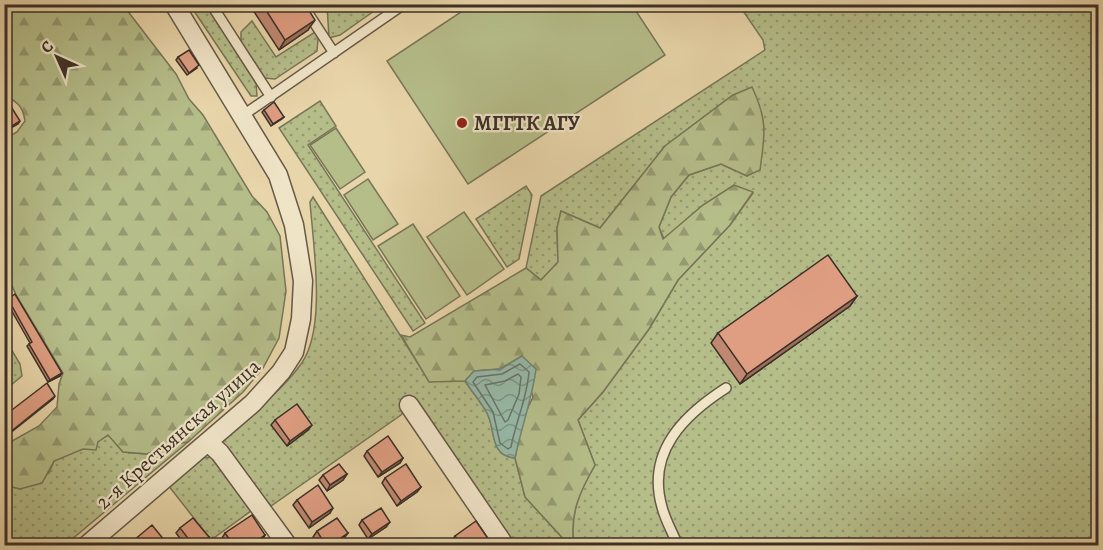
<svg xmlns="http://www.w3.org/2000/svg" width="1103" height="550" font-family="Alegreya,serif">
	<defs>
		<pattern id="grass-dots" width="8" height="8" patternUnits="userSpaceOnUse" patternTransform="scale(1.5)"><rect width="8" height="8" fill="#b5bd89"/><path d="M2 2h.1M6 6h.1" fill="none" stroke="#949a70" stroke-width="1.8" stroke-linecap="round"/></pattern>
		<pattern id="forest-firs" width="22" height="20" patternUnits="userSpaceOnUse" patternTransform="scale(1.5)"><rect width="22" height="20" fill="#b5bd89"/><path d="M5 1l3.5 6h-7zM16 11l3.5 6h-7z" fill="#949a70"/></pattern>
		<pattern id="water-waves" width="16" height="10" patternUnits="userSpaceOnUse" patternTransform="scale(1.5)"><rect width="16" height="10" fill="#97b9a7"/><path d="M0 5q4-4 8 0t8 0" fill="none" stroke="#7c9788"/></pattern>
	</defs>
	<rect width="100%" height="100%" fill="#e8d5a9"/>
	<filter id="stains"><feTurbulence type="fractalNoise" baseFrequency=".00333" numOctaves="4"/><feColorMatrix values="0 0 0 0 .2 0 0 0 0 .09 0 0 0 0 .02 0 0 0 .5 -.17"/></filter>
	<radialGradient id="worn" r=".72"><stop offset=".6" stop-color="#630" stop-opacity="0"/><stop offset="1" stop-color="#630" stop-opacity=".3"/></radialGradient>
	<path fill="url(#grass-dots)" stroke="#787658" stroke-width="1.5" d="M384,4L340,35L329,38L327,5Z
		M190,5H206L256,83L257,96H251Z
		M739,5H1098V465L1092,482L1097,506L1093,531L1098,545H574C569,515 580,490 595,465L578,420L603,392L649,329L678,280L730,225L753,193L734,185L703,205L664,239L659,227L671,197L689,175L721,164L747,176L733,95L665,146L600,228L561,211L557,228L558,262L541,280L526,268L541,196L765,50L763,40Z
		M252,21L276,57L315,32L318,39L317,51L275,79L265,78L246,52L241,43V32Z
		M320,101L336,126L308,145L425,323L413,331L279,128Z
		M526,186L532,195L519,259L507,267L476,219Z
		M313,197L429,381H465C472,392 481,402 487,413C496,430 489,456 515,458L525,497L569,545H505L409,405L401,415L271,506L216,441C245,418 280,394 301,364C327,329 313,244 310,202Z
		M4,337L20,364L22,376L5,390Z
		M109,435L123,452L146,454L170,444L188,442L65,545H5L4,485L20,489L49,473L54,461Z
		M213,457L255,508L211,540L168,485L200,458Z"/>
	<path fill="url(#forest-firs)" stroke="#787658" stroke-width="1.5" d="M5,4L123,5L176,74L189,99L203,115L252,196L267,212L280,236L286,291L279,338L263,368L243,392L188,442L170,444L147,454L123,452L108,435L98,442L96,450L83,449L54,461L42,483L20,489L5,485V445L39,426L57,407L59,384L63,373L16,295L5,269V139L17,132L25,121C23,106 17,102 5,95Z
		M752,87C768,121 765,134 760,170L747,176L721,164L689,175L671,197L659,227L663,239L703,205L734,185L753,192L730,225L678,280L649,329L603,392L578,420L595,465C580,491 569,515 574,545H569L525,497L515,458L523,418L533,397L522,356L500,369L474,371L465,381L429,382L401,335L410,337L526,268L541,280L558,262L557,228L561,211L600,228L665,146L733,95Z
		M1098,465V539L1093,531L1097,506L1092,482Z"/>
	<path fill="#b5bd89" stroke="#787658" stroke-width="1.5" d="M473,4L632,5L665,55L468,184L387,61Z
		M336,128L365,172L340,189L310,145Z
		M368,179L398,224L373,240L344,195Z
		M464,212L504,269L467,295L427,237Z
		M413,224L460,296L426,319L378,246Z"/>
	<path fill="url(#water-waves)" stroke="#728274" stroke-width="1.5" d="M522,356L536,369C532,400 521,428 515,458C489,456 496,430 487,413C481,402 472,392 465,381L474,371L500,369Z"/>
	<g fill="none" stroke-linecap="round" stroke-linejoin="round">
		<path stroke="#697468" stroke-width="1.5" d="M520,364L529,372C527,398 516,421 511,447L508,449L500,443L493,412L473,382L477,377L502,374Z
			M518,374L521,377L519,394L508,420L505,422L485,385L505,381Z"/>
		<defs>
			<path id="service" d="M211,4L271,97
				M302,4L334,53
				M242,116L404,4
				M678,546C673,533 665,520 662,507C646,452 684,415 726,388"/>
			<path id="minor" d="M409,405L505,546
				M208,442L220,453L288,546
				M86,546L253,403L281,372L294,352L301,319L303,281L294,225L278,175L174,4"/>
		</defs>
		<use href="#service" stroke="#665948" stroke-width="12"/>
		<use href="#minor" stroke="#665948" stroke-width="21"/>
		<use href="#service" stroke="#f0e4c7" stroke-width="9"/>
		<use href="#minor" stroke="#f0e4c7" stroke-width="18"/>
	</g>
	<path fill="#c08870" stroke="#3b3028" stroke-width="1.5" d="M249,4H305L308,30L279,50Z
		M178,57L197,68L187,75L176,60Z
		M264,110L284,117L282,119L271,126L262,112Z
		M857,296L850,306L740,384L711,343L718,333Z
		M8,299L60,376L48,382L27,346L30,343L6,301Z
		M275,420L308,430L287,446L271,425Z
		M367,451L403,458L400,463L378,477L364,456Z
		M347,474L343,480L327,491L319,480L323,475Z
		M385,478L421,487L417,492L397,506L382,483Z
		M297,500L330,513L309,528L293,505Z
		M362,520L386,527L368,539L359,525Z
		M180,528L209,537L205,543L201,546H186L176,533Z
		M317,531L348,533L344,538L333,546H319L313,537Z
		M225,533L265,535L262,540L253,546H227L222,538Z
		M455,536L491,543L489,546H454L451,541Z"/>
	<path fill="#9c6f5b" stroke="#3b3028" stroke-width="1.5" d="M315,20L308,30L279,50L285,40Z
		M20,121L18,124L4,132V131Z
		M857,296L850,306L740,384L747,374Z
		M62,373L60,376L48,382L50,380Z
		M55,396L53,399L4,438V437Z
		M312,425L308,430L287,446L290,441Z
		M403,458L400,463L378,477L382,472Z
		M347,474L343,480L327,491L330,485Z
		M421,487L417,492L397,506L401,501Z
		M333,508L330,513L309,528L312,522Z
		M390,522L386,527L368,539L372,534Z
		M348,533L344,538L333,546H329Z
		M265,535L262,540L253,546H249Z"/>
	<path fill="#df9e82" stroke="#3b3028" stroke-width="1.5" d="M262,4H305L315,20L285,40Z
		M189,50L199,65L189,73L178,57Z
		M274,102L284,117L273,124L264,110Z
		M10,105L20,121L4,131V109Z
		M828,255L857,296L747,374L718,333Z
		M4,270L10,277L4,281Z
		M15,294L62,373L50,380L29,344L32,342L8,299Z
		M4,349L7,353L5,361L8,366L4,369Z
		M47,383L55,396L4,437V416Z
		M297,404L312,425L290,441L275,420Z
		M388,436L403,458L382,472L367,451Z
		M339,464L347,474L330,485L323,475Z
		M406,464L421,487L401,501L385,478Z
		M318,485L333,508L312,522L297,500Z
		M381,508L390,522L372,534L362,520Z
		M252,515L265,535L249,546H234L225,533Z
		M193,518L209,537L198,546H194L180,528Z
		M337,518L348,533L329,546H326L317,531Z
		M476,521L491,543L487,546H462L455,536Z
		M152,525L169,546H127Z"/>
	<circle fill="#8f2418" stroke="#f0e4c7" stroke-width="2" cx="462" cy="123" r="6"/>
	<g text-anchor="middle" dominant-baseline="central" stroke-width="4.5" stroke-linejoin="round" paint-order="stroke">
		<g font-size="21" font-weight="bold" fill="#3b3028" stroke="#f0e4c7" text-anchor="start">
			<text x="474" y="123">МГГТК АГУ</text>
		</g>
		<g font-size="21" fill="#3b3028" stroke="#f0e4c7">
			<text transform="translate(178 434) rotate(-42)">2-я Крестьянская улица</text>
		</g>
	</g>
	<rect width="1103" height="550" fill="none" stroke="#e8d5a9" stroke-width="24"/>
	<rect x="6" y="6" width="1091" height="538" fill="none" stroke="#3b3028" stroke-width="3"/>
	<rect x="12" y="12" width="1079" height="526" fill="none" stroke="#3b3028" stroke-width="1.5"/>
	<g transform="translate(57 57) rotate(315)" stroke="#f0e4c7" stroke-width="4.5" paint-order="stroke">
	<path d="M0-4.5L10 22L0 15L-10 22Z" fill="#3b3028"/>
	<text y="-9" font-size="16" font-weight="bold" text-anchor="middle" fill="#3b3028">С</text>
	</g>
	<rect width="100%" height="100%" filter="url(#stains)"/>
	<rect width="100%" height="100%" fill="url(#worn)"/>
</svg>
